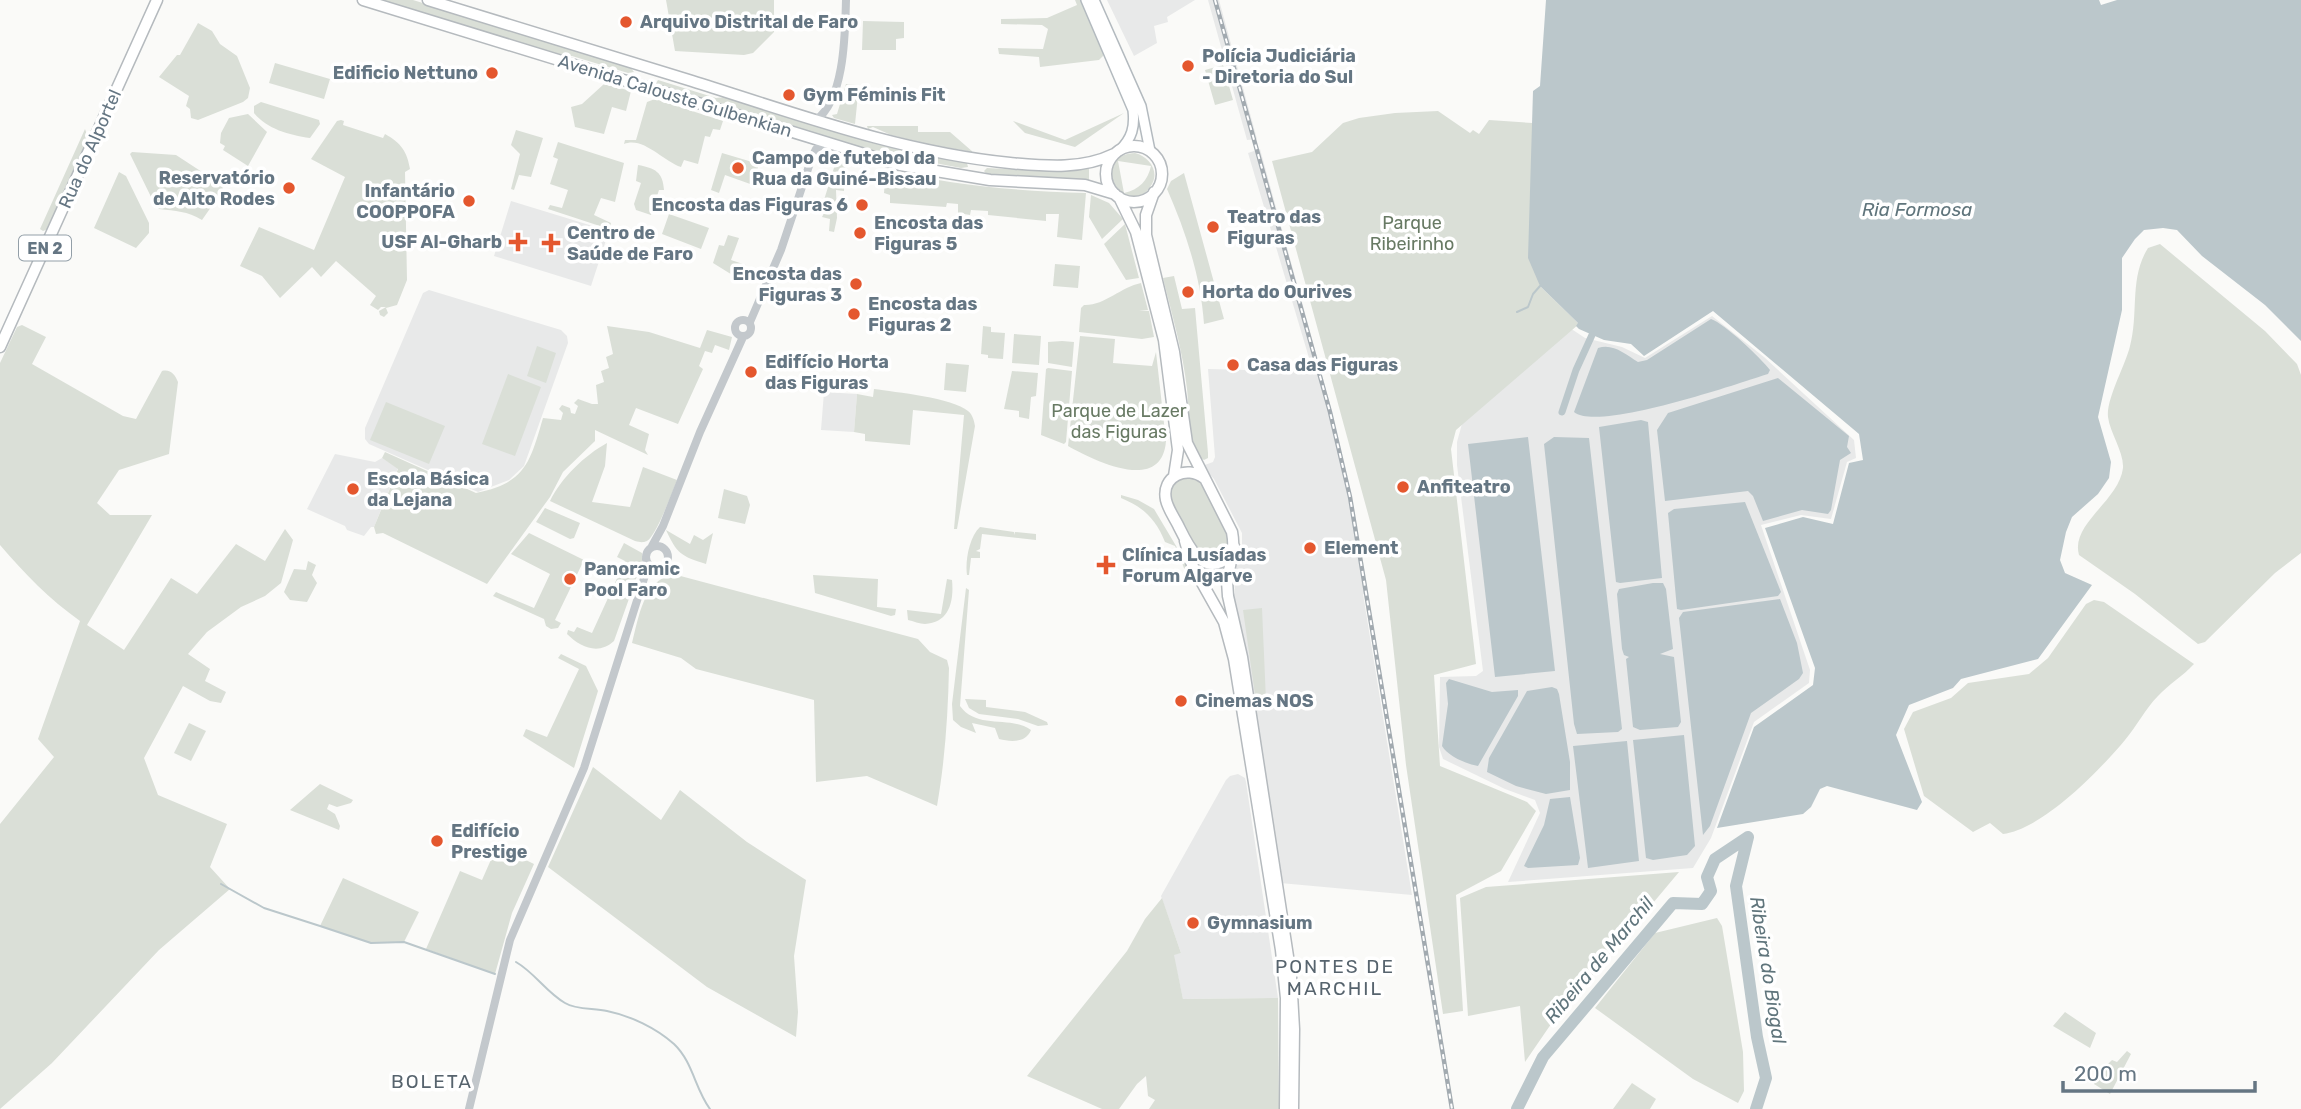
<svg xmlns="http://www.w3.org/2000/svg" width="2301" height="1109" font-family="Rubik,sans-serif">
	<rect width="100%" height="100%" fill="#fafaf8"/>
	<path fill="#e8e9e9" d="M1107,0H1195L1167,17L1168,22L1154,26L1157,43L1134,56Z
		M1208,0H1219L1257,139L1247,140Z
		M1260,149L1331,408L1367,597L1363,594L1412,895L1280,883L1232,598L1235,593L1234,572L1242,544V533L1214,479L1202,466L1213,462L1215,457L1208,369L1277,371L1312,368L1248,153Z
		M511,201L609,231L591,286L494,256Z
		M429,290L561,330L567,336L568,343L524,466L509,480L478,492L369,444L365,439V428L423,293Z
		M1712,316L1764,357L1854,440L1856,458L1847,462L1831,519L1801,515L1761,525L1810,670L1809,683L1754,722L1711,838L1693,868L1508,882L1540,813L1535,800L1505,789L1443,759L1439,747L1440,677L1476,676L1483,671L1457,465V442L1463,420L1555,318L1585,338L1622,347L1645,358Z
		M824,392L857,394L854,432L821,430Z
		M335,454L375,462L382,458L398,468L374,527H371L364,536L347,530L345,526L307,509Z
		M1238,774L1245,778L1246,782L1278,998L1183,999L1173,954L1181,953L1161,896L1226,780L1230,776Z"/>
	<path fill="#dadfd7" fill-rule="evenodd" d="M378,0H413L630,67L634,72L628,73L572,56L563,57Z
		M666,0H774V32L753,53L744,55L675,51Z
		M1075,0H1081L1103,51V56L1099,60L1040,67L1039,57L999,54L998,48L1043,49L1048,29L1042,25L1001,24V19L1047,18L1077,5Z
		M863,21L904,22V38L896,39V50H862Z
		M198,23L212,31L220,44L237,56L250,88L248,98L243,102L198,120L191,118L190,109L186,106L189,96L159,77L177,55H180Z
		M275,63L330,79L324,99L269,83Z
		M1223,65L1233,100L1215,105L1205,70Z
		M658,80L716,98L726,97L886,146L967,163L968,167L961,168L898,156L892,158L655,85Z
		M604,84L631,91L626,111L612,107L604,134L575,127L571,107L582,104Z
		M846,84L859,85L855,124L834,118L832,115L837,114Z
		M655,99L723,121L720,130L713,129L710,137L705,136L698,164L684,160L681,167C663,161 643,136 624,144L625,140H636L647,102Z
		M261,102L319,120L320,124L310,138C289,135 267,129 254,113V106Z
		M1438,111L1470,133L1473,130L1479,134L1489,120L1532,123V157L1540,286L1579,324L1456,430L1451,449L1476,664L1434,675L1440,766L1527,802L1536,811L1501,871L1456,895L1463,1011L1443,1014L1406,765L1386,580L1272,161L1312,152L1343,123L1359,118L1395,113Z
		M1124,113L1075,147L1025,133L1013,121L1065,140Z
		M248,114L267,132L248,166L223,150L225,146L220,143L221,133L229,118Z
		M341,120L344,121L343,125L383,138L385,134C401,143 407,151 410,169L405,172L407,280L397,305L386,308L388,313L384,317L380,315L379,311L386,307H381L378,310L370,305L376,296L336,261L321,277L312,267L280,298L262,276L240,266L259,227L314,250L345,177L311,159L337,121Z
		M867,126H918V132H950L973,152L927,144L891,135L873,127L868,129Z
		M85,129L89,140L48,229L43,231L40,229Z
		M516,130L543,138L531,177L519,175L514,190L511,189L520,154L511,145Z
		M558,142L624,163L615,202L601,198L594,215L611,223L609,229L548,209L550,205L562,208L568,190L550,184L558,159L553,157Z
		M825,149L846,156L844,191L836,190L837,218L834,232L829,231L830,219L822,217L827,207L824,200L837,158L824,153Z
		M132,152L176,155L222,185L223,190L202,220C187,211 176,211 159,209L155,205L130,154Z
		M722,153L759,164L753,185L725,175L719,193L711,190Z
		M1135,153C1150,157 1161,173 1150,187C1126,222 1085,156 1135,153ZM1118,161L1151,166C1148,180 1139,190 1124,193Z
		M638,165C655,168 663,172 664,190H659L651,215L636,210L634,204L641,183L636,181Z
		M987,168L1021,170L1089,169V182L988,176L984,171Z
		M886,169C952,186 1018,191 1086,193L1082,240L1057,237L1059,214H1046V221L988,215V211L971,210L970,215L958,213V204L947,203L946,207L890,203V195L884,193Z
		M119,172L126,176L149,223V233L136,248L94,228Z
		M1184,173L1224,319L1204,324C1201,278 1186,232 1167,189L1171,181Z
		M1091,195L1109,203L1123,219L1102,239L1089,217Z
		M669,214L709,228L701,249L662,234Z
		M1125,224L1139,278L1126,280L1104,244Z
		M728,235L739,238L731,260L746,265L742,281L713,263L719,245L724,246Z
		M2160,244L2265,331L2297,364L2301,375V553L2275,573L2205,642L2198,644L2135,594L2079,555C2070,524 2119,501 2123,468C2124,452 2110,433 2108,417C2106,399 2126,364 2130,346C2139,313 2129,278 2148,248Z
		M1055,264L1080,266L1078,288L1053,286Z
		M1174,276L1182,309L1195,308L1208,453V458L1204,460C1188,451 1189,407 1187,389C1183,352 1172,315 1163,278Z
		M1141,283L1148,310H1139L1149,311L1154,337L1142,339L1079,332L1081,308L1084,305C1104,306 1121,287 1141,283Z
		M22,325L46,337L32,364L123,416L136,419L162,371C171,369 175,375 178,382L169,454L119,470L97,503L110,515H152L87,625L124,650L171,578L197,594L236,544L265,561L285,529L293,540L281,583L265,596L241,607L207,632L188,654L210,669L205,681L226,692L221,703L210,701L183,686L144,758L158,795L227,824L210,867L230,889L159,950L52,1063L0,1109V824L54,757L38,739L80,621C49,599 25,574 0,545V363L17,327Z
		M607,326L649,332L700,348L707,330L732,337L729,350L715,345L712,353L705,351L699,366L703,369L678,424L636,408L629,425L649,434L645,450L648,455L595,430V441L563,472L550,497L487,584L383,533L376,534L374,527L398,469L382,458L385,452L476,493C526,483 530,462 543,418L561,420L563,413L559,409L562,405L570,408L571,413L575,414L578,406L574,403L578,399L592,404H598L596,385L604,382L601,371L609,368L606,357L613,354Z
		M983,326L991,327V332L1005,333L1003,359L988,358V355L981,354Z
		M1014,334L1041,336L1039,365L1012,363Z
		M1080,336L1115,339L1113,363L1152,366L1156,352L1166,441C1162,495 1093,460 1068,446Z
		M1062,341L1074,342L1072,367L1048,363V342Z
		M537,346L556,353L546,383L527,376Z
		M946,363L969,365L966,392L944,390Z
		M1048,368L1072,371L1066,442L1064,444L1041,435L1046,369Z
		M1012,371L1038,373L1036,396L1031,397L1029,419L1019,417V411L1004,409Z
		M508,374L541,387L515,456L482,444Z
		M874,389C895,392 953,398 968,411C973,415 974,421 975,426L957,529H954L964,415L913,410L910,445L865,441V434L854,432L857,394L873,397Z
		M386,402L445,426L429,464L370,440Z
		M607,443L605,466L592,502L630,507L643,467L677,480C673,491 656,536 647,541C642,543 640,542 635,541L550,501C561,478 585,455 607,443Z
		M1188,475C1193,478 1199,479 1203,483C1210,492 1232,533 1230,543C1227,561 1207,563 1197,549C1187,535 1180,516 1171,500C1168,486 1175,480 1188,475Z
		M724,489L747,496L750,505L745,524L718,518Z
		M1121,495L1138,500L1154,509L1191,571L1186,573L1175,546L1165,542C1156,519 1143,507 1121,498Z
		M545,508L580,523L574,538L570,539L536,522Z
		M980,527L1014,532L1015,535V532L1036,534V540L982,534L980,549L976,551L980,552V558H971L969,575H967C965,562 969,537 980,527Z
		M666,530L690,544L694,535L703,540L713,533L706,564C681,556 677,554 666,530Z
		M529,533L584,560L555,620L561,623L558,628L551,629L546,626L544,619L493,596L496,592L534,608L550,574L511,554Z
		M624,543L642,553V562L614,641C599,655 581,648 567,634L568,630L574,632L577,627L592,633L625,561L617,557Z
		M308,561L316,565L312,575L317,583L307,602L290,600L284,592L294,569L306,570Z
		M673,574L918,639L930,652L947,660L949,668C948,715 945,760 937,806L867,776L816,782L814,700L696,669L681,658L632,643C639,617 643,581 673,574Z
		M813,575L878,579L877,607L896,609L895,615L891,616L815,593Z
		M947,579L952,580C954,600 950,623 925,624C920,624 913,621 908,620L907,610L941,614Z
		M966,588L969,590L960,706C977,730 1010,715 1031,730C1026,743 1011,742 999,739L995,728L972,723L976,733L961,727L953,720L952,704Z
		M2094,600L2104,602L2194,664C2183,676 2169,684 2158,696C2145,709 2137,726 2125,740C2100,770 2043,829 2003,834L1990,823L1973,832L1924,796L1904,729L1913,712L1951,698L1968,683L2029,674L2048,658L2086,604Z
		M1262,608L1266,701L1256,702L1243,610Z
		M561,654L586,666L598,691L574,768L523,736L526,729L547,737L579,669L558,658Z
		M965,699L986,700V707L1025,712L1047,722L1048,725L1038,726L1018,719L979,714L969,708Z
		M189,723L206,731L191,761L174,753Z
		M593,767L661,820L680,790L747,842L806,880L794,956L798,1012L796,1037L707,987L548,867Z
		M320,784L353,800L351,803L337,807L329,804L327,809L335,814L340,826L339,830L290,810Z
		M497,846L534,864L512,913L495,974L426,949L460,871L482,880Z
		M1679,872L1549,1027L1525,1062L1520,1006L1468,1016L1460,898L1486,887Z
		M343,878L419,912L404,942L371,943L320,926Z
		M1162,898L1181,953L1174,955L1183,999L1278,998L1279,1109H1149L1155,1100L1148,1096L1146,1076L1137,1084L1119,1109H1102L1027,1076L1127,951L1145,919Z
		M1717,918L1722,926L1743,1052L1744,1091L1738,1103L1693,1079L1595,1008L1655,933Z
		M2065,1012L2096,1033L2090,1048L2053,1026Z
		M2127,1051L2131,1054L2110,1094L2094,1084V1078L2112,1060L2117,1062Z
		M1632,1083L1656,1099L1650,1109H1613Z"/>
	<path fill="#bbc7cb" d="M1546,0H2099L2101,5L2117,0H2301V341L2265,305L2202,256L2177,230L2163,228L2144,230L2135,239L2122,258V310L2098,417L2111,462L2109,478L2098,494L2072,517L2066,532L2060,560L2065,573L2092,585L2038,659L1961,679L1953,688L1909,705L1896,735L1922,802L1917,810L1827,786L1820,789L1811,807L1803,814L1717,828L1754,727L1813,685L1815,668L1765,528L1803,517L1833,524L1849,463L1863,460L1859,434L1713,311L1644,356L1631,344L1604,340L1579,329L1576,326L1578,323L1540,286L1528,258L1533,91L1540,86Z
		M1711,319C1725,324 1760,357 1770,370L1768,374C1736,384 1598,432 1574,412L1598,348C1613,343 1625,354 1638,362L1647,360Z
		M1778,378L1849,436L1847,447L1851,453L1840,460L1831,510L1828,514L1802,510L1763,521L1753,496L1748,491L1665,501L1657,430L1668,413Z
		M1641,420L1648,422L1662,578L1620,583L1616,582L1599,427Z
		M1528,437L1555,671L1495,677L1468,444Z
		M1554,437L1589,438L1622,729L1618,732L1577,734L1574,724L1544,444Z
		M1745,502L1781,592L1778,596L1681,610L1677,609L1668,513L1674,509Z
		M1653,583H1663L1666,589L1673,649L1660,654L1674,657L1681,722L1678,727L1640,730L1633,727L1626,659L1629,657L1624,655L1622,649L1617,594L1619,589Z
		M1780,599L1797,643L1803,673L1799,679L1751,713L1710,826L1703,835L1679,618L1683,612Z
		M1449,679L1492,692L1518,690V696L1478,766C1466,764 1448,756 1442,746L1448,704L1446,683Z
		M1552,687L1557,689L1559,694L1570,762V790L1546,794L1516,786L1487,772L1489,758L1527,691Z
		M1684,735L1695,846L1687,855L1653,860L1646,858L1633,740Z
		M1627,741L1639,861L1588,868L1573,746Z
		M1570,797L1580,858L1578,865L1528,868L1524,866L1544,825L1550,799Z"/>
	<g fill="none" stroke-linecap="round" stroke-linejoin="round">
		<path stroke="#bbc7cb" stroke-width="2" d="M1517,312L1528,307L1533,294L1540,286
			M221,884L264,908L320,926L371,943L404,942L495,974
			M516,962C535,973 546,992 565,1003C576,1010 594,1008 607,1011C631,1016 656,1028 674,1044C693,1062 695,1089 710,1109"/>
		<path stroke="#bbc7cb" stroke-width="7" d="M1562,412L1576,370L1592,335"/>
		<path stroke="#bbc7cb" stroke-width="12" d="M1748,837L1736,886L1757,1037L1766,1078L1756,1109
			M1517,1109L1543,1057L1673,903L1702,904L1711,891L1707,877L1715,859L1748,837"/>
		<defs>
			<path id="secondary" d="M1086,0L1133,110C1135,127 1132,138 1120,150
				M1094,0L1141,106L1150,151"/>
			<path id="primary" d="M363,0L900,165L990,180L1085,185L1115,194
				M428,0C516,27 604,54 692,81C797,114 900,152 1010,163C1045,166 1081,170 1114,154
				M1106 174a28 28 0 1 1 56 0a28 28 0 1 1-56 0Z
				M1154,192L1146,215V235L1174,352L1187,443L1232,532C1234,543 1235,554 1223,561C1200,574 1186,541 1178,525C1174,517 1168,509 1166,500C1161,476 1187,465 1204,478
				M1119,197L1136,232L1164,340L1178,450L1174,476
				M0,347L157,0
				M1185,541L1192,565L1224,622L1234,659L1281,950L1286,998L1285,1109
				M1234,546L1227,581L1228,596L1242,657L1291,976L1294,1029L1293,1109"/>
		</defs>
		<use href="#secondary" stroke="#b3babf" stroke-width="12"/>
		<use href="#primary" stroke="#b5babe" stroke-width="13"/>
		<path stroke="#c3c8cc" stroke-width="8" d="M816,120C845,99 845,33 846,0
			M735 328a8 8 0 1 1 16 0a8 8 0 1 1-16 0Z
			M750,322L781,250L812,157L816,149L825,143
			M646 557a11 11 0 1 1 22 0a11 11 0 1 1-22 0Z
			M652,546L663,526L700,432L743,337
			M469,1109L510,940L584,768L647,569L646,559"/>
		<use href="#secondary" stroke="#fff" stroke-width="9"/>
		<use href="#primary" stroke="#fff" stroke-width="10"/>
		<defs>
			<path id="rail" d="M1215,0L1330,412L1350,497L1452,1109"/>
		</defs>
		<use href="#rail" stroke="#a2aab0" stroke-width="4.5"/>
		<use href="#rail" stroke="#fff" stroke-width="2" stroke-dasharray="5" stroke-linecap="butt"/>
	</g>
	<g fill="#e4572e" stroke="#fff" stroke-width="2.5">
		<circle cx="626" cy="22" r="7"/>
		<circle cx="1188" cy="66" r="7"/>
		<circle cx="492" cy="73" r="7"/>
		<circle cx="789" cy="95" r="7"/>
		<circle cx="738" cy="168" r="7"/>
		<circle cx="289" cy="188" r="7"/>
		<circle cx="469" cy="201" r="7"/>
		<circle cx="862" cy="205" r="7"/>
		<circle cx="1213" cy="227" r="7"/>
		<circle cx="860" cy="233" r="7"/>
		<path d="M514.5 231.5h7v7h7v7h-7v7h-7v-7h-7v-7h7z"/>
		<path d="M547.5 232.5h7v7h7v7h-7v7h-7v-7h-7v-7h7z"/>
		<circle cx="856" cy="284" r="7"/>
		<circle cx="1188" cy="292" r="7"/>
		<circle cx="854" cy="314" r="7"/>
		<circle cx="1233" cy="365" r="7"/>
		<circle cx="751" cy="372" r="7"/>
		<circle cx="1403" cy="487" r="7"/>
		<circle cx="353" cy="489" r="7"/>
		<circle cx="1310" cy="548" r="7"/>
		<path d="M1102.5 554.5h7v7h7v7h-7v7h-7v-7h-7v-7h7z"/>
		<circle cx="570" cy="579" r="7"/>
		<circle cx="1181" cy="701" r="7"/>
		<circle cx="437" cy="841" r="7"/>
		<circle cx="1193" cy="923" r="7"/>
	</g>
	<g text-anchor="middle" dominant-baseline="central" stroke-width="7" stroke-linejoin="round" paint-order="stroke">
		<rect fill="#fff" stroke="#939fa8" stroke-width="2" x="19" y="235.5" width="52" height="25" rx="5"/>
		<g font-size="16" font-weight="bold" fill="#657683">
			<text x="45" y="248">EN 2</text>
		</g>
		<g font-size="18" font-weight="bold" fill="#657683" stroke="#fff" text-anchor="start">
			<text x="640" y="22">Arquivo Distrital de Faro</text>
			<text x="1202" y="56">Polícia Judiciária<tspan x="1202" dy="21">- Diretoria do Sul</tspan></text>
			<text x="478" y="73" text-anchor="end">Edificio Nettuno</text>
			<text x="803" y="95">Gym Féminis Fit</text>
			<text x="752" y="158">Campo de futebol da<tspan x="752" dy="21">Rua da Guiné-Bissau</tspan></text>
			<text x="275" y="178" text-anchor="end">Reservatório<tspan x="275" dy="21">de Alto Rodes</tspan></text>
			<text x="455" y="191" text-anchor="end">Infantário<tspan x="455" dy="21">COOPPOFA</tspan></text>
			<text x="848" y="205" text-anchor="end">Encosta das Figuras 6</text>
			<text x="1227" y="217">Teatro das<tspan x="1227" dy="21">Figuras</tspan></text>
			<text x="874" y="223">Encosta das<tspan x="874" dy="21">Figuras 5</tspan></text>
			<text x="567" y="233">Centro de<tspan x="567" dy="21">Saúde de Faro</tspan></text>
			<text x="502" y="242" text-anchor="end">USF Al-Gharb</text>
			<text x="842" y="274" text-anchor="end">Encosta das<tspan x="842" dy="21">Figuras 3</tspan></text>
			<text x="1202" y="292">Horta do Ourives</text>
			<text x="868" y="304">Encosta das<tspan x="868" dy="21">Figuras 2</tspan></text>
			<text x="765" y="362">Edifício Horta<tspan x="765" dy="21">das Figuras</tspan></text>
			<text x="1247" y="365">Casa das Figuras</text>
			<text x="367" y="479">Escola Básica<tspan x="367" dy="21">da Lejana</tspan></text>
			<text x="1417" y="487">Anfiteatro</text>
			<text x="1324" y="548">Element</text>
			<text x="1122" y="555">Clínica Lusíadas<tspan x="1122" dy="21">Forum Algarve</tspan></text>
			<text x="584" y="569">Panoramic<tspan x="584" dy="21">Pool Faro</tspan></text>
			<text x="1195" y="701">Cinemas NOS</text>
			<text x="451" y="831">Edifício<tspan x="451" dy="21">Prestige</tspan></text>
			<text x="1207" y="923">Gymnasium</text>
		</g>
		<g font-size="18" fill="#657683" stroke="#fff">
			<text transform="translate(675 96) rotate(17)">Avenida Calouste Gulbenkian</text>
			<text transform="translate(90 149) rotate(-66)">Rua do Alportel</text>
		</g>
		<g font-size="18" fill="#687a64" stroke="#fff">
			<text x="1412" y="223">Parque<tspan x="1412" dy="21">Ribeirinho</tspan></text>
			<text x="1119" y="411">Parque de Lazer<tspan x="1119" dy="21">das Figuras</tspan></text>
		</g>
		<g font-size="19" font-style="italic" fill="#60757c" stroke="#fff">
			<text x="1917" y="209">Ria Formosa</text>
			<text transform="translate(1599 960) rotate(-50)">Ribeira de Marchil</text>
			<text transform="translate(1768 970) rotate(81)">Ribeira do Biogal</text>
		</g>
		<g font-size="19" letter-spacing="2" fill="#57646e" stroke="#fff">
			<text x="1335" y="966">PONTES DE<tspan x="1335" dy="22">MARCHIL</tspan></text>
			<text x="432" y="1081">BOLETA</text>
		</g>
	</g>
	<path d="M2063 1081v10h192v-10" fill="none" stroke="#657683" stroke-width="3.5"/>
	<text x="2074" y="1081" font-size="21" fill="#657683" stroke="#ffffff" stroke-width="5" paint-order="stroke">200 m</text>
</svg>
